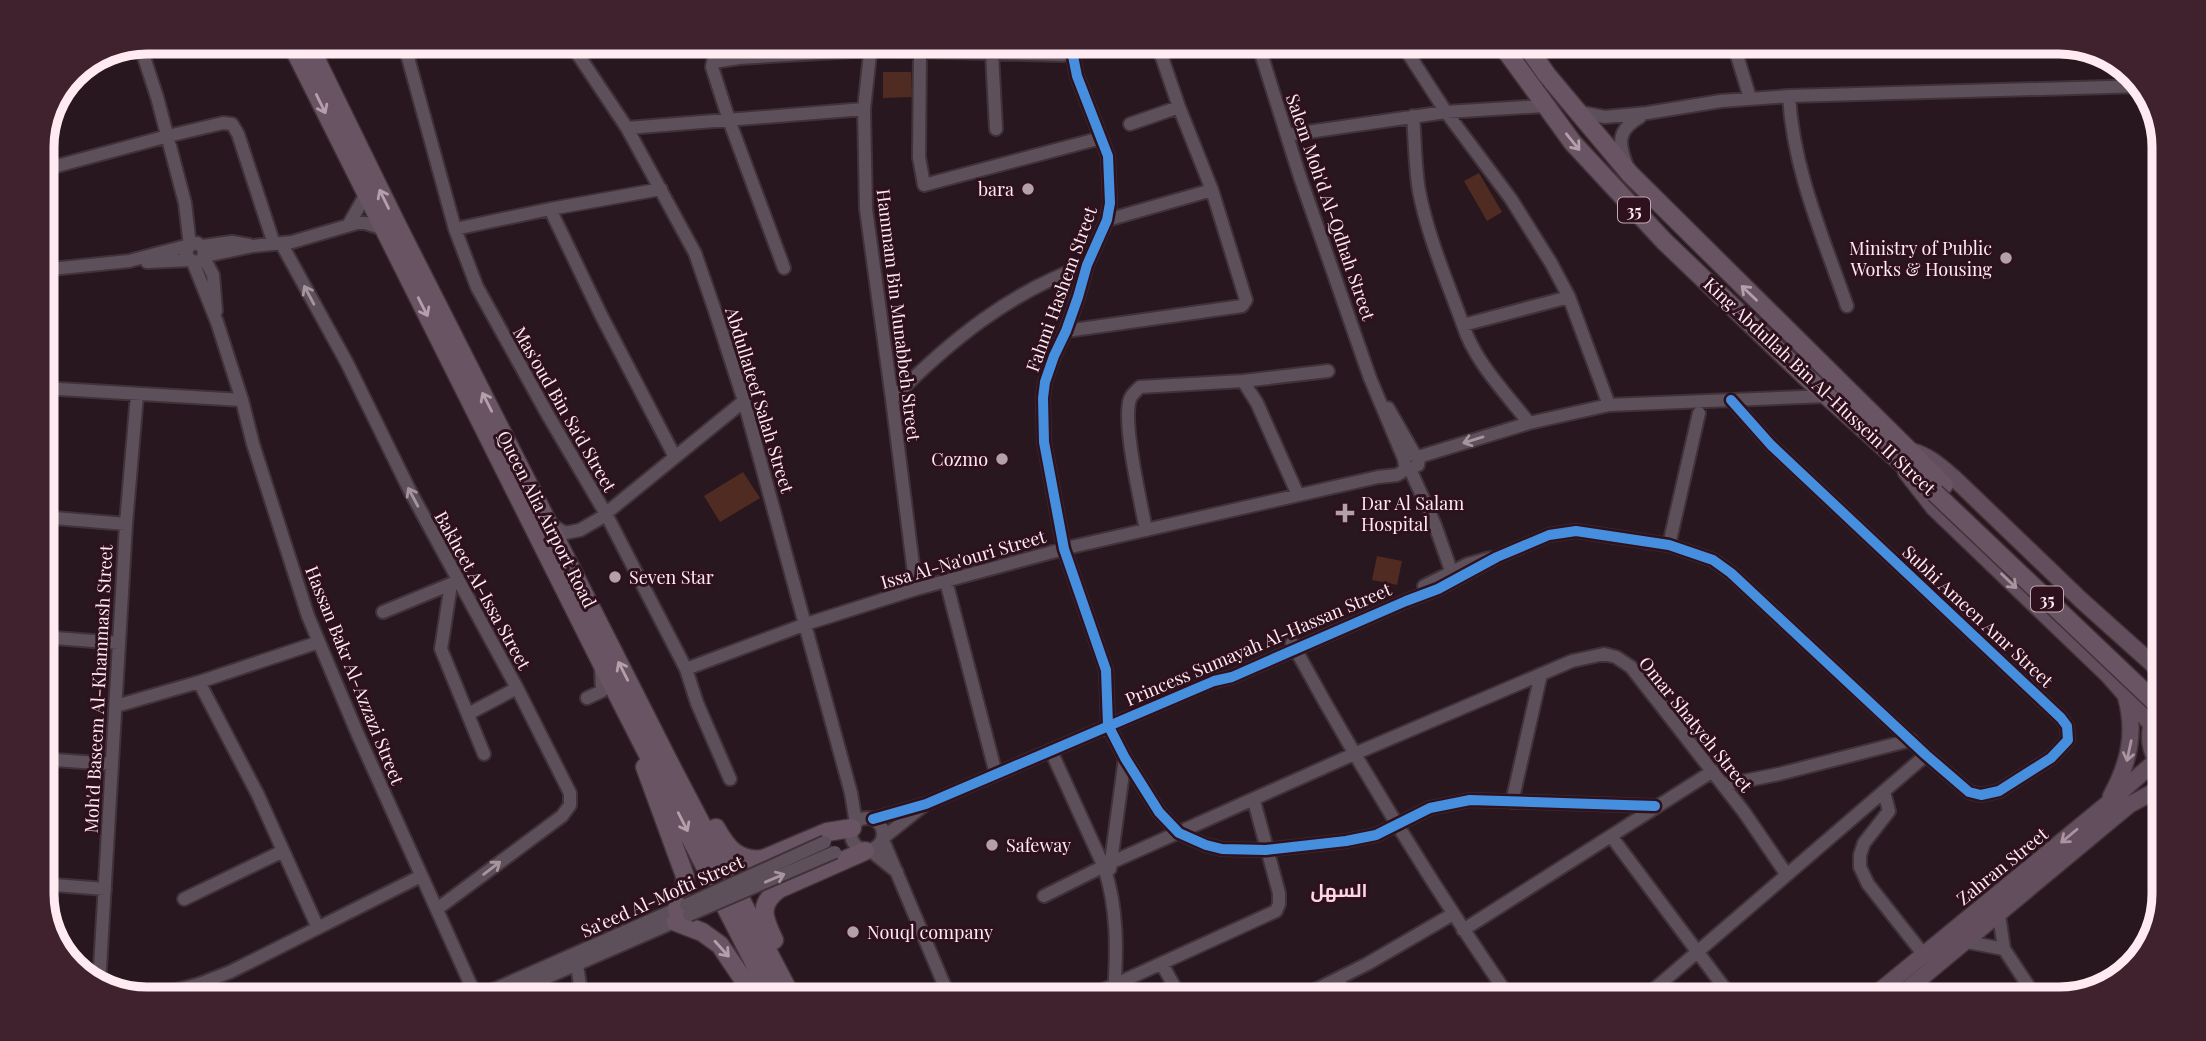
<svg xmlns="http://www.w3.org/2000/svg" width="2206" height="1041" font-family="'Playfair Display',Cairo,serif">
	<rect width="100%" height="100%" fill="#28171e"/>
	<path fill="#502b21" d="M883,72H911L912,97L883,98Z
		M1479,173L1502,212L1487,221L1464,181Z
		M743,472L760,498L720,522L704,496Z
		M1377,556L1402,561L1397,585L1372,580Z"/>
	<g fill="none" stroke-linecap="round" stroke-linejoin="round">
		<defs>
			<path id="minor" d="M404,43L455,229L477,287L549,417L606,514L686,669L697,703L730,779
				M571,44L627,128L695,253L714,308L744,401L851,793L856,823
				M140,45L157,97L185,203L190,246
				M871,45L864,109L866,209L892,399L916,589
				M1071,46L1077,76L1108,156L1110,203L1107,220L1087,265L1078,297L1066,331L1054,356L1045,382L1043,398L1044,442L1064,549L1106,670L1108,725L1125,758L1159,812L1179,833L1206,845L1222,849L1266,850L1346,841L1376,835L1430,808L1470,800L1655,806
				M1259,47L1300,177L1370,378L1404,459L1405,466L1410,469L1418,465L1419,459L1415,455L1409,454L1404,459
				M1404,47L1446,112L1511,199L1551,263L1569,297L1609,405
				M1735,49L1750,98
				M920,51L919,157L924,185L1101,138
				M992,54L996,129
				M1789,96C1793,169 1823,237 1847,306
				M1579,112L1605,117L1647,113L1721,101L1789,96L2143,86
				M1413,116C1415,141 1415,167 1419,191C1428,237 1447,281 1463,325L1569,297
				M1130,124L1179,107
				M627,128L864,109
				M1287,135L1446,112L1544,106
				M1627,166C1618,143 1617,130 1640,117
				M42,170L168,136L223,123L232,124L238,134L274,244
				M550,209L601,315L675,457
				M1107,220L1212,190
				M349,224L366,194
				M455,229L550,209L661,189
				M281,243L347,363L410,491L517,688L570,793V805L562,816L437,909
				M203,246L232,242L249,245
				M205,256L253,246L292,242L357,223H365L384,229
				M204,258L213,275L216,311
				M147,262L190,260
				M193,262L217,322L242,400L253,444L308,616L358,735L474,992
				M784,268L729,120L712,67L713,62L739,58L871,50L1063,55L1096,46
				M42,270L129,261L197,243L204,248L203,259L197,262L190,260L186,254L188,247
				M1463,325C1475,362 1505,392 1529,423
				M1066,331L1242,306L1246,300L1212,190L1179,107L1158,46
				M1243,381L1328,371
				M42,388L242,400
				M892,399C950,341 1009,292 1087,265
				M1388,408L1415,455
				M1418,457L1529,423L1609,405L1828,396
				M1410,469L1435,525L1454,579
				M42,517L126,524
				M550,524L565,533L580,530L599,519L744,401
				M1146,530C1141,503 1122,423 1130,399C1132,394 1136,391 1140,387L1243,381L1257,403L1298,495
				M1669,545L1699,413
				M458,581L451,584L441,649L484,754
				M946,581L996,774
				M1424,586L1468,564L1490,558
				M383,612L451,584
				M42,637L119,643
				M1292,643C1358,764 1431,883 1509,997
				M686,669L806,624L916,589L1071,547L1378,477L1397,475L1408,468
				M601,670L602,691
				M199,682L258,795L318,928
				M587,698L602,691
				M116,706L199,682L319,642
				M468,714L517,688
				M1051,751L1104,867C1118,909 1117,951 1114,995
				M42,759L111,764
				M1724,785L1779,774L1911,740
				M1884,792L1889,811L1864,843L1860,855V867L1868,884L1924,955
				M1512,802L1541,674
				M851 834a16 16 0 1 1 32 0a16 16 0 1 1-32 0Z
				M873,819L926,804L1214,681L1232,677L1257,666L1406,601L1438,589L1497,557L1549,535L1576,531L1669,545L1713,560L1731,573L1926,755L1969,792L1981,795L1999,791L2051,758L2068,740L2067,726L2061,718L1771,445L1731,400
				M1611,836L1732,998
				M883,838L923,806
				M883,840L948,994
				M871,851L897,872
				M1110,869L1125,758
				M42,884L105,889
				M1044,896L1110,863L1354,754L1572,661L1604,654L1616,657L1631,667L1744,812L1787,875
				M184,899L283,851
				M1999,915L2004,949L2037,999
				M1463,930L1713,771
				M1967,942L2004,949
				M577,964L581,993
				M1162,964L1179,995
				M1338,980L1347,996
				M99,985L126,524L137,395
				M173,991L199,984L230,972L421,876
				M488,992L683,906
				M511,993L681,919
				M1092,995L1276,911L1279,904V893L1254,801
				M1303,996L1367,964L1453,914
				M1645,997L1926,755"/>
			<path id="major" d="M1912,451C1929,456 1941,467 1954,478L2081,600L2158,669
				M1906,472L1934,508L2108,675L2151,724L2158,728
				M2154,717C2148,733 2149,749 2158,763
				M2111,796C2129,763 2136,733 2126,697
				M1871,998L2106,805L2158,759
				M1897,998L2129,805L2157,790"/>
			<path id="highway" d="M291,43L613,686L770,994
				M308,43L398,227L670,764L790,994
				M1504,48L1573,143L1664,241L1806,377L1935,493
				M1528,48L1547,75L1630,174L1944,485
				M645,767L685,876V888L677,909
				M716,828C727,848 738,862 763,859L827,832L852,828
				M676,922L702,932L720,945L753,994
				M774,940C764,919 757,905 779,889L865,851"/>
		</defs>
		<use href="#minor" stroke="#403238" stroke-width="16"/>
		<use href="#major" stroke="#403238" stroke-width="19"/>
		<use href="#highway" stroke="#403238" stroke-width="21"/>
		<use href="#minor" stroke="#5e505b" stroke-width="12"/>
		<use href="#major" stroke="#624e5c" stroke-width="16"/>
		<use href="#highway" stroke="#695464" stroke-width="18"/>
		<defs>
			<path id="minor-bridge" d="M686,905L825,842
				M689,915L835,852"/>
			<path id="highway-bridge" d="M1935,493L2158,705"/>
		</defs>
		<use href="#minor-bridge" stroke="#403238" stroke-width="16" stroke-linecap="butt"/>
		<use href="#highway-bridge" stroke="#403238" stroke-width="21" stroke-linecap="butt"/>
		<use href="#minor-bridge" stroke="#5e505b" stroke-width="12"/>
		<use href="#highway-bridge" stroke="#695464" stroke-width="18"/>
		<defs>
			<path id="cycleway" d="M1071,46L1077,76L1108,156L1110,203L1107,220L1087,265L1078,297L1066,331L1054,356L1045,382L1043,398L1044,442L1064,549L1106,670L1108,725L1125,758L1159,812L1179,833L1206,845L1222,849L1266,850L1346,841L1376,835L1430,808L1470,800L1655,806
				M873,819L926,804L1214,681L1232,677L1257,666L1406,601L1438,589L1497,557L1549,535L1576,531L1669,545L1713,560L1731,573L1926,755L1969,792L1981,795L1999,791L2051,758L2068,740L2067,726L2061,718L1771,445L1731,400"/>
		</defs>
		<use href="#cycleway" stroke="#2e111d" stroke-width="15"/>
		<use href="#cycleway" stroke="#468fdf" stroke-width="10"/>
	</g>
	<defs><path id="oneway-shaft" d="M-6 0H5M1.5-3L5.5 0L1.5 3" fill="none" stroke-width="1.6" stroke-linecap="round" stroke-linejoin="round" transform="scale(1.75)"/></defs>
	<g stroke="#b49faa">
		<use href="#oneway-shaft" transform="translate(321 104) rotate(64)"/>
		<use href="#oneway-shaft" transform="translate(1573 142) rotate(51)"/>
		<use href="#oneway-shaft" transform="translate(384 199) rotate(-116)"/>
		<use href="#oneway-shaft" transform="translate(1749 293) rotate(-136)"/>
		<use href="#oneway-shaft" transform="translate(423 307) rotate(63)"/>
		<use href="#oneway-shaft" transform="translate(487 402) rotate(-117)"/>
		<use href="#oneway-shaft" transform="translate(623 671) rotate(-117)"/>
		<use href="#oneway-shaft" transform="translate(683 822) rotate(63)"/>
		<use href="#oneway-shaft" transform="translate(722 949) rotate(48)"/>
	</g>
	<g stroke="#a6959e">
		<use href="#oneway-shaft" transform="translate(309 295) rotate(-118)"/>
		<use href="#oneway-shaft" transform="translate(1473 440) rotate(163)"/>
		<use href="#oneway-shaft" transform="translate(413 497) rotate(-118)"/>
		<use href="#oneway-shaft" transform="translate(492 868) rotate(-37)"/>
		<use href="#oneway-shaft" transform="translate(775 878) rotate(-23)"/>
	</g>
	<g stroke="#a9949f">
		<use href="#oneway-shaft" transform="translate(2009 581) rotate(44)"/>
		<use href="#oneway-shaft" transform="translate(2129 751) rotate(102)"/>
		<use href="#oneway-shaft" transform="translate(2069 836) rotate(140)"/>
	</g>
	<g fill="#b4a0a7" stroke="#2e111d" stroke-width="2.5">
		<circle cx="1028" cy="189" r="7"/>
		<circle cx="2006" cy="258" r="7"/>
		<circle cx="1002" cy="459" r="7"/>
		<path d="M1341.5 502.5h7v7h7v7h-7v7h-7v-7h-7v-7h7z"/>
		<circle cx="615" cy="577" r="7"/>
		<circle cx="992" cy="845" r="7"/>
		<circle cx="853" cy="932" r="7"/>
	</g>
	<g text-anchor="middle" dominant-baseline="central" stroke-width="6" stroke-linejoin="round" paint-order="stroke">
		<g fill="#2e111d" stroke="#c0a9b1" stroke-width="2">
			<rect x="1618" y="197.5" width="32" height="25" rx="5"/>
			<rect x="2031" y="586.5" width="32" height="25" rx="5"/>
		</g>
		<g font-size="16" font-weight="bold" fill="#ffeaf1">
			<text x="1634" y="210">35</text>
			<text x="2047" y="599">35</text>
		</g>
		<g font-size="18" fill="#ffeaf1" stroke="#2e111d" text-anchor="start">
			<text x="1014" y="189" text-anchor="end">bara</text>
			<text x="1992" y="248" text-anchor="end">Ministry of Public<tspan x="1992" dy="21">Works &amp; Housing</tspan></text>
			<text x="988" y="459" text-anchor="end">Cozmo</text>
			<text x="1361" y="503">Dar Al Salam<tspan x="1361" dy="21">Hospital</tspan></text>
			<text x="629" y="577">Seven Star</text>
			<text x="1006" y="845">Safeway</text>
			<text x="867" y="932">Nouql company</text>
		</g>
		<g font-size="18" fill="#ffeaf1" stroke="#2e111d">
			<text transform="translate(1331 207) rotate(71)">Salem Moh'd Al-Qdhah Street</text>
			<text transform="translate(1061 289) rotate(-70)">Fahmi Hashem Street</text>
			<text transform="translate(899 315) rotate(83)">Hammam Bin Munabbeh Street</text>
			<text transform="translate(1820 386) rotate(43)">King Abdullah Bin Al-Hussein II Street</text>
			<text transform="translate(760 400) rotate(73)">Abdullateef Salah Street</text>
			<text transform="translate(565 409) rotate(60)">Mas'oud Bin Sa'd Street</text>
			<text transform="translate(547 519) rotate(63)">Queen Alia Airport Road</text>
			<text transform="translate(963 559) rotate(-16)">Issa Al-Na'ouri Street</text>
			<text transform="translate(483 590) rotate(61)">Bakheet Al-Issa Street</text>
			<text transform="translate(1978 616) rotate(43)">Subhi Ameen Amr Street</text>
			<text transform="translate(1258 644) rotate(-23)">Princess Sumayah Al-Hassan Street</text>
			<text transform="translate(355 675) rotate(68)">Hassan Bakr Al-Azzazi Street</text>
			<text transform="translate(98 689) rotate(-87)">Moh'd Baseem Al-Khammash Street</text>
			<text transform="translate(1696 724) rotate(51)">Omar Shatyeh Street</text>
			<text transform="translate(2002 866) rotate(-39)">Zahran Street</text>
			<text transform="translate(662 896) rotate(-24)">Sa’eed Al-Mofti Street</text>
		</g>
		<g font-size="19" font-weight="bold" fill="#fed5e3" stroke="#2e111d">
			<text x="1339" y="889">السهل</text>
		</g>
	</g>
	<path d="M0 0H2206V1041H0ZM147 54H2059A93 93 0 0 1 2152 147V894A93 93 0 0 1 2059 987H147A93 93 0 0 1 54 894V147A93 93 0 0 1 147 54Z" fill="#3f222e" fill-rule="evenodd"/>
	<path fill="none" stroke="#ffeaf1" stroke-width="9" d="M147 54H2059A93 93 0 0 1 2152 147V894A93 93 0 0 1 2059 987H147A93 93 0 0 1 54 894V147A93 93 0 0 1 147 54Z"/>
</svg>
